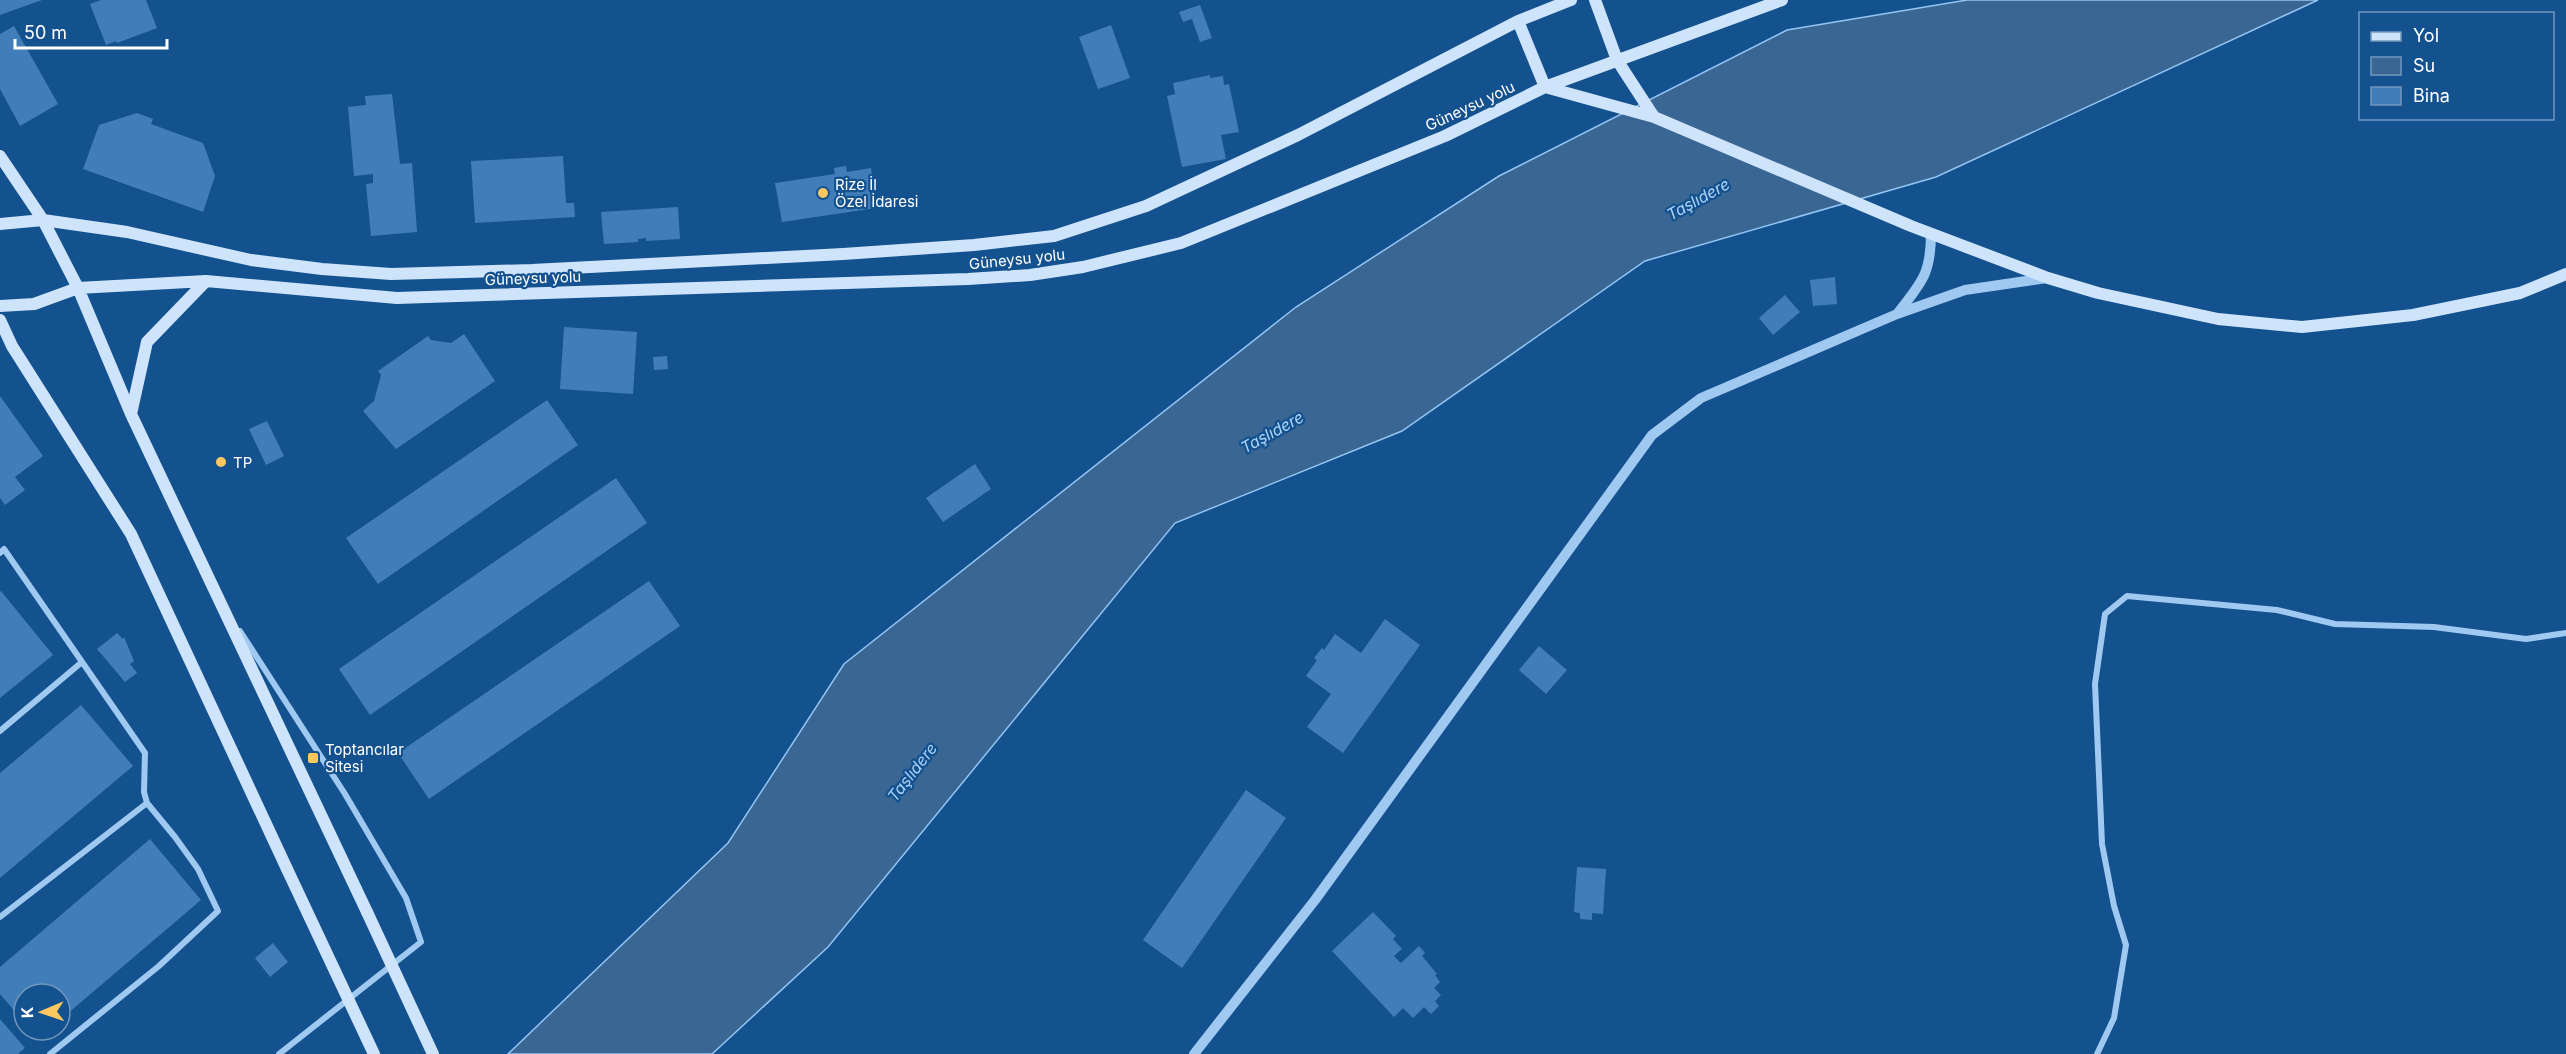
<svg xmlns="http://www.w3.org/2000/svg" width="2566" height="1054" font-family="Inter,sans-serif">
	<rect width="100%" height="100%" fill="#14518f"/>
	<path fill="#3a6693" stroke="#92c5f4" stroke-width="1.5" d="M1967,0H2318L1936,177L1645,261L1402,431L1175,523L828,947L712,1054H508L728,843L844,664L1296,307L1499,176L1787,30Z"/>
	<path fill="#417eb9" d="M0,0H42L0,15Z
		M101,0H146L157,28L117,43L116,41L106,45L90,4Z
		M1200,5L1212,38L1200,42L1192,19L1183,22L1179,12Z
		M1111,25L1130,78L1098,89L1079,37Z
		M14,26L58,104L20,126L0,89V34Z
		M1210,75V78L1223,76L1224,85L1229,84L1239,132L1221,135L1226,159L1182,167L1167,96L1175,94L1173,83Z
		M392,94L400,164L412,163L417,232L371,236L366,184L373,183V174L354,176L348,107L366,105L365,96Z
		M137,113L153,119L151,124L203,143L215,176L203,212L83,169L99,125Z
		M563,156L566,203H574L575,217L475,223L471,161Z
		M846,166L847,172L871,168L876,208L782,222L775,183L835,174L834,168Z
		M678,207L680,239L646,241V238L638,239V242L604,244L601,212Z
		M1835,277L1837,304L1813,306L1810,280Z
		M1785,295L1800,312L1773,335L1759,318Z
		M564,327L637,332L633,394L560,389Z
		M464,334L495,381L396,449L363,411L374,401L381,375L378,371L428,336L431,340L451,343Z
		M667,356L668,369L654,370L653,357Z
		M0,396L43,456L15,477L25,490L5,505L0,498Z
		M547,400L578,445L378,584L346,538Z
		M267,421L284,456L266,465L249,429Z
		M975,464L991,489L943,522L926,498Z
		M616,478L647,523L370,715L339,669Z
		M649,581L680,626L429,799L398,753Z
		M1,591L53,655L0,698V592Z
		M1385,619L1420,645L1343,753L1307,727L1331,694L1306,676L1317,660L1314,658L1322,648L1324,650L1335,634L1361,653Z
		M117,633L123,639L124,637L134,661L130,664L137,673L125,682L97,649Z
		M1539,646L1567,670L1546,694L1519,670Z
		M81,705L133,766L0,878V773Z
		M1246,790L1286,818L1182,968L1143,940Z
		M150,839L201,900L60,1020V994H24V1022L0,994V967Z
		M1577,867L1606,869L1603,914L1592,913V920L1580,919V913L1574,912Z
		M1373,912L1396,936L1393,939L1402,949L1394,956L1401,963L1419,946L1425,953L1422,956L1437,974L1435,975L1440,982L1434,988L1441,995L1435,1001L1439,1006L1431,1014L1424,1007L1413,1018L1403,1008L1394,1017L1332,951Z
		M273,943L288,962L270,977L255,958Z
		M0,1019L25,1048L18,1054H0Z
		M31,1030H48L38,1039Z"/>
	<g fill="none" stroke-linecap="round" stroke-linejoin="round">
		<path stroke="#a0c9f1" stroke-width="6" d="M0,553L4,549L145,753L144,792L147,803L175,837L198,869L218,911L159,966L50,1054
			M240,631L345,794L406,898L421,942L279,1054
			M0,731L82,662
			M0,917L147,803
			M2097,1054L2114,1018L2126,945L2114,906L2102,844L2095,684L2105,614L2127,596L2277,610L2335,624L2434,627L2526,639L2566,633"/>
		<path stroke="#a0c9f1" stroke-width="10" d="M1897,314C1921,283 1931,275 1931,233
			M1194,1054L1315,900L1652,435L1701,398L1897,314L1965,290L2047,278"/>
		<path stroke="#cee4fb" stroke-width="12" d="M1595,0L1617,60L1654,117
			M1518,21L1545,87L1654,117L1911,226L2048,278L2098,293L2218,319L2302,327L2413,315L2520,293L2566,274
			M0,156L43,220L78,288L131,414L367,912
			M0,224L43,220L127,232L251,260L322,269L391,274L532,270L843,254L974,245L1054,236L1146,206L1298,135L1518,21L1571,0
			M0,306L34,304L78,288L206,281L397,298L968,279L1030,275L1083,267L1181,243L1445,136L1545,87L1782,0
			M0,320L12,346L131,534L287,869
			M131,414L147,342L206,281"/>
		<path stroke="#cee4fb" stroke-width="12" d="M287,869L374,1054
			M367,912L433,1054"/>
	</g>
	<g fill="#ffc760" stroke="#14518f" stroke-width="2">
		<circle cx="823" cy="193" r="6"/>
		<circle cx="221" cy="462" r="6"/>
		<rect x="307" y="752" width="12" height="12" rx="3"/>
	</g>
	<g text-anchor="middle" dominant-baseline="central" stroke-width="4.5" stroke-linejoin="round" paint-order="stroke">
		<g font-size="15" fill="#fff" stroke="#14518f">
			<text transform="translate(1470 106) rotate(-25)">Güneysu yolu</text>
			<text transform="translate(1017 259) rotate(-6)">Güneysu yolu</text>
			<text transform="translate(533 278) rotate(-2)">Güneysu yolu</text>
		</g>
		<g font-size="15" fill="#fff" stroke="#14518f" text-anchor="start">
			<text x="835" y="184">Rize İl<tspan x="835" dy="17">Özel İdaresi</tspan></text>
			<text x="233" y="462">TP</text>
			<text x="325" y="749">Toptancılar<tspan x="325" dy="17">Sitesi</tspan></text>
		</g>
		<g font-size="16" font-style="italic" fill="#acd3f8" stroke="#14518f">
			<text transform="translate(1698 199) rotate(-29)">Taşlıdere</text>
			<text transform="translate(1272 432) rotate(-29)">Taşlıdere</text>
			<text transform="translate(912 772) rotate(-52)">Taşlıdere</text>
		</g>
	</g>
	<rect x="2359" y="12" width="195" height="108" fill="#14518f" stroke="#7297bc" stroke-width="1.5"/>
	<rect x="2371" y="32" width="30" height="9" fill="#cee4fb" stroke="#7297bc" stroke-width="1.5"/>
	<text x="2413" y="42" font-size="18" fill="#ffffff">Yol</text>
	<rect x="2371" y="57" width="30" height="18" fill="#3a6693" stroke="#7297bc" stroke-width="1.5"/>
	<text x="2413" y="72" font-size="18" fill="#ffffff">Su</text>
	<rect x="2371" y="87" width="30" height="18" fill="#417eb9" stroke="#7297bc" stroke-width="1.5"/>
	<text x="2413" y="102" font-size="18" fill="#ffffff">Bina</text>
	<g transform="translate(42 1012) rotate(268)"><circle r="28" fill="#14518f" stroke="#7297bc" stroke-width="1.5"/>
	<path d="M0-4.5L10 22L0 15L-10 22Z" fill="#ffc760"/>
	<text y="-9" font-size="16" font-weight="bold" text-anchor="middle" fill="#ffffff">K</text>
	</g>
	<path d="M15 39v9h152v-9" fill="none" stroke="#ffffff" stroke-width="3"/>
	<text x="24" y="39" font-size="18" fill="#ffffff" stroke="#14518f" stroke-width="4.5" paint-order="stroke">50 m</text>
</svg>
